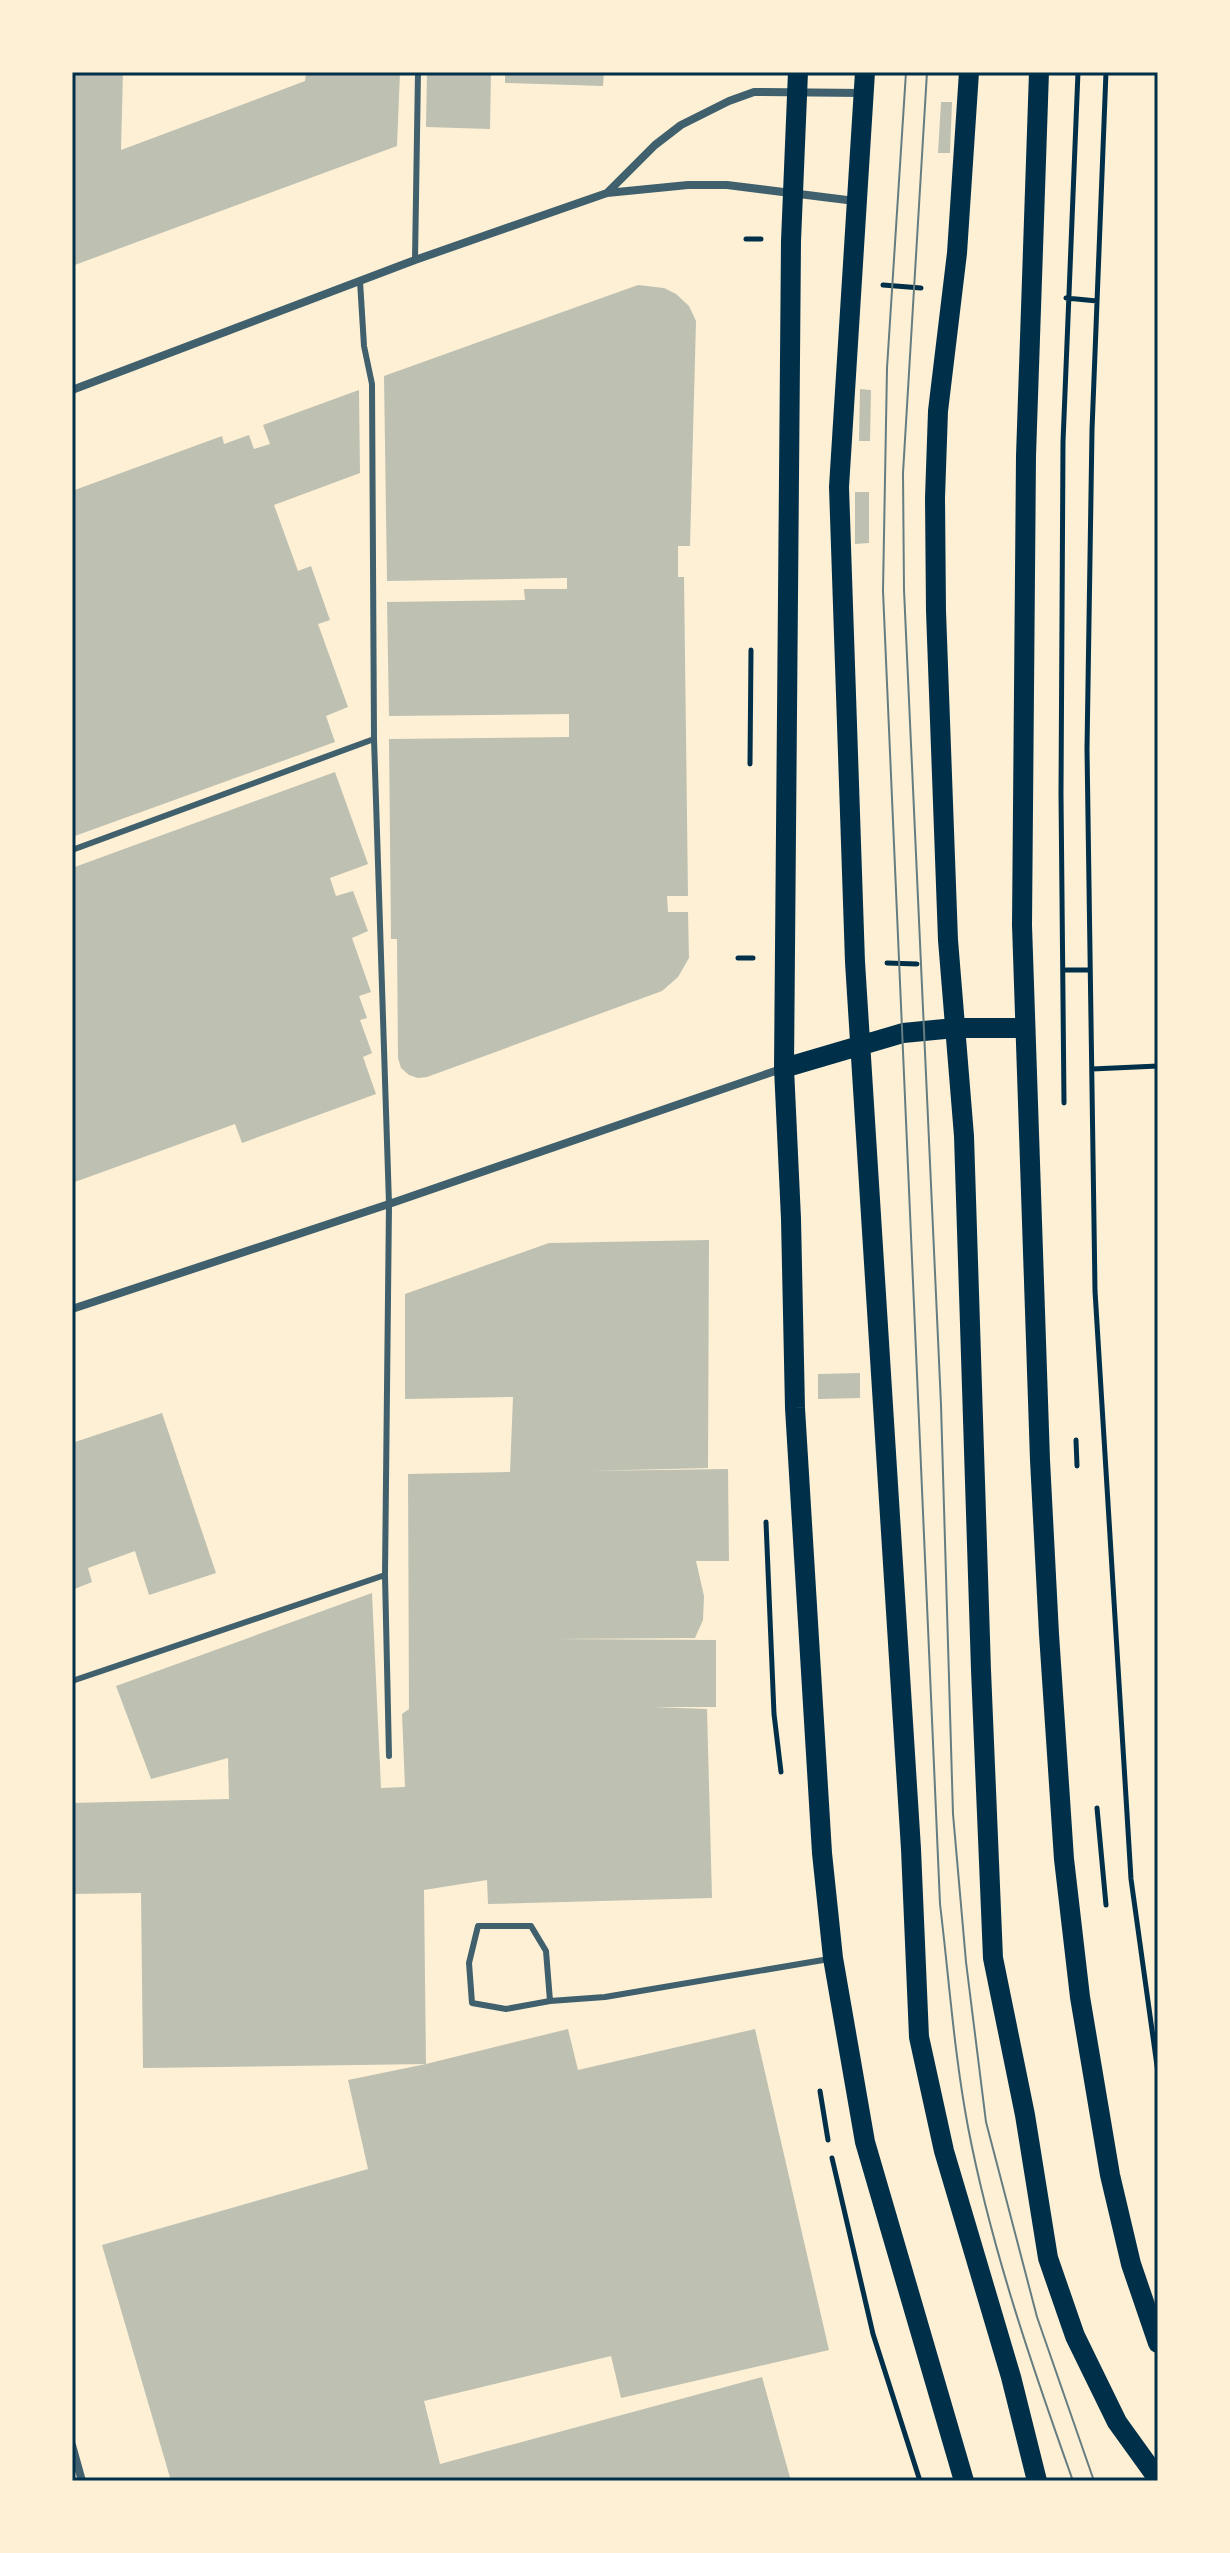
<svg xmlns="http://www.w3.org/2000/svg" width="1230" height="2553" font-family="'Noto Sans',sans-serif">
	<rect width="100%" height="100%" fill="#fdf0d5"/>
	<path fill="#bec0b2" d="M72,72H123L121,150L305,81L306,72H400L397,146L72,266Z
		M427,72H491L490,129L426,127Z
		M505,72H604L603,86L505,83Z
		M941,102H952L950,153H938Z
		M638,285L664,288L676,294L689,306L696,321L690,546H678V577H684L688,896H667L668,912H688L689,958L678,977L662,991L427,1077L418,1078L409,1075L401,1068L398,1058L397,939H391L389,739L569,737V714L389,716L387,602L525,600L524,589H567V578L387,581L384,376Z
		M860,389L871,390L870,441H859Z
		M359,390L360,473L274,505L298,571L311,566L330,620L318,624L348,707L326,716L335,742L72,837V491L222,436L224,444L249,435L254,449L270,444L263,425Z
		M855,492H869V543L855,544Z
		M335,772L368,864L330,878L336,896L353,891L368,931L352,938L371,992L359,996L367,1018L360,1020L372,1053L363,1057L376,1094L242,1143L235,1124L72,1183V868Z
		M709,1240L708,1468L588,1471L728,1469L729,1561H696L704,1596L703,1620L695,1638L553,1639L716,1640V1707H653L707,1709L712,1898L488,1904L487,1880L424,1890L426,2064L568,2029L578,2070L755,2029L829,2350L621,2398L611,2356L424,2401L440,2464L762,2377L791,2481H171L102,2245L368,2169L348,2080L426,2064L143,2068L141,1893L72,1894V1803L229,1799L228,1758L151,1779L116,1686L372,1593L381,1788L405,1787L402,1714L409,1709L408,1474L510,1472L513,1397L405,1399V1294L549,1243Z
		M860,1373V1398L818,1399V1374Z
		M162,1413L216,1573L149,1595L135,1551L88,1568L92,1582L72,1590V1443Z"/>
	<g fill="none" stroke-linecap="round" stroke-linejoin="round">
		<path stroke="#003049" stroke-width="5" d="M1106,72L1092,430L1087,749L1095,1291L1131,1879L1158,2073
			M746,239H761
			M883,285L921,288
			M1066,298L1097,301
			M750,764L751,650
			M738,958H753
			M887,963L917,964
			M1063,970H1090
			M1092,1069L1158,1066
			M1064,1103L1061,794L1063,442L1078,72
			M1076,1440L1077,1466
			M766,1522L774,1714L781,1772
			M1097,1808L1106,1905
			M820,2091L828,2140
			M832,2158L873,2334L920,2481"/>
		<path stroke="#3f606c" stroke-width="6" d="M415,260L418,72
			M360,281L364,346L372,384L374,739L389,1204L385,1575L389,1756
			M72,850L374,739
			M72,1681L385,1575
			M550,2001L546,1951L531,1926H478L469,1963L472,2003L506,2009L550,2001L605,1997L829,1959"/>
		<path stroke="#3f606c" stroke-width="8" d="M607,193L655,145L681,125L729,101L754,92L863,93
			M72,390L415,260L607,193L688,185H727L855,201
			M72,1309L389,1204L784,1068
			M72,2445L82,2481"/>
		<path stroke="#003049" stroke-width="20" d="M798,72L791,241L784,1068L791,1219L795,1408L822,1853L833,1958L865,2142L964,2481
			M865,72L839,487L855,962L911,1849L919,2037L944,2151L1011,2377L1037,2481
			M969,72L957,253L938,411L935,498L936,611L948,940L964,1136L981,1670L993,1958L1025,2115L1048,2258L1075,2336L1117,2422L1158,2479
			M1039,72L1026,456L1022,925L1040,1460L1049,1634L1064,1859L1080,1997L1110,2175L1131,2264L1158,2343
			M784,1068L903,1033L955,1028H1025"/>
		<path stroke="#657d81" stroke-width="2" d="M906,72L887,368L883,591L940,1904C949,1978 954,2053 968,2127C991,2247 1032,2366 1073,2481
			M927,72L903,473L904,590L941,1405L953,1814L966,1962L986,2122L1037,2317L1094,2481"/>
	</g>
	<rect width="1230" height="2553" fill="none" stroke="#fdf0d5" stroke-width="148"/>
	<rect x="74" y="74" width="1082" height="2405" fill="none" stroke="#003049" stroke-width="3"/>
</svg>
